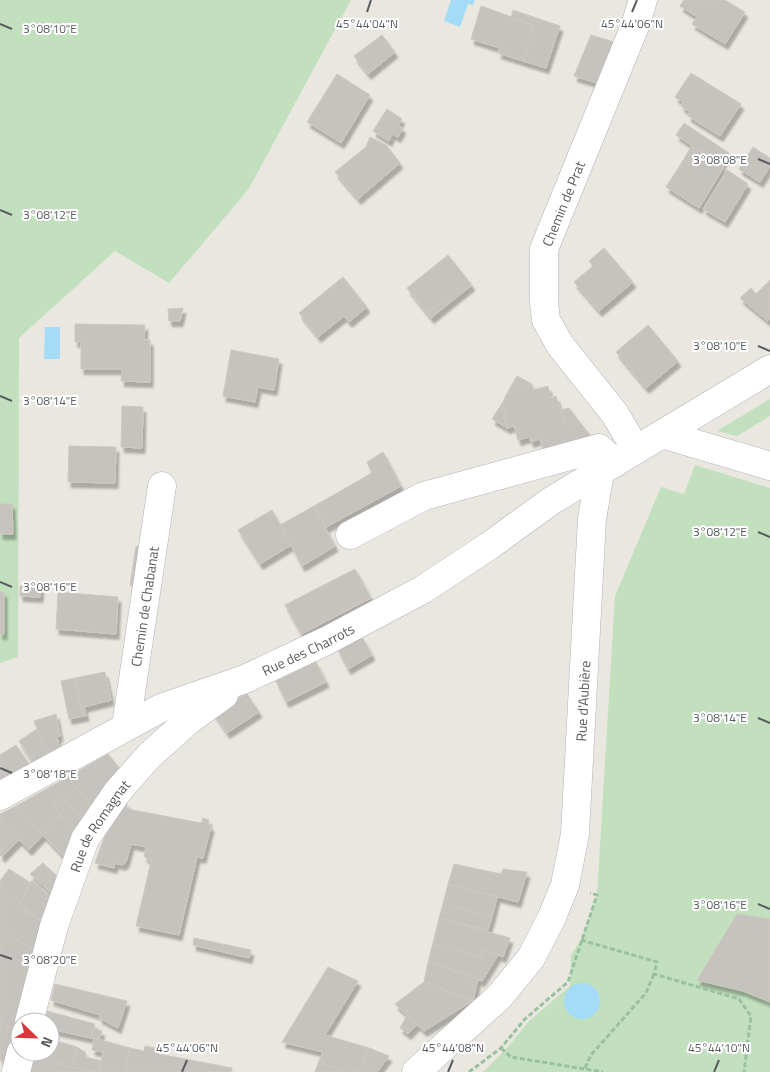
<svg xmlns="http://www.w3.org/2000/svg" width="770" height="1072" font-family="'Titillium Web',sans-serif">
	<defs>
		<filter id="shadow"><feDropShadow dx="3" dy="5.5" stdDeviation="1" flood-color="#0004"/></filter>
	</defs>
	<rect width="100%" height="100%" fill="#eae7e0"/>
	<path fill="#c2e0be" d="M0,0H351L248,190L169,283L115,251L19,338L18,657L0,663Z
		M770,399V416L737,436L717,431Z
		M695,465L770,488V1072H483L508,1047L529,1021L570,986L571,955L581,940L597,895L615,596L661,487L684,494Z"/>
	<path fill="#a4dbf6" d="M451,0H475L473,5L468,4L460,27L444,21Z
		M45,327H60V359H44Z
		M564 1001a18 18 0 1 1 36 0a18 18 0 1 1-36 0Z"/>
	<path fill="#c6c2bd" stroke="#cec8bf" filter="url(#shadow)" d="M684,0H725L745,12L725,44L692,24L697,17L680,6Z
		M481,6L534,25L523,61L498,53L500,48L471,39Z
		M513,10L560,26L546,68L523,61L534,25L511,18Z
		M382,35L395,52L368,74L354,56Z
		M591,35L617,43L600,84L574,76Z
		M691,73L741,104L720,136L688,116L690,112L681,106L683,102L675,97Z
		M337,74L370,95L341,143L307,122Z
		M387,109L402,119L398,125L403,128L398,137L392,134L389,141L373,131Z
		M684,123L729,153L721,165L676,135Z
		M370,137L386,145L400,163L358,199L335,172L366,147Z
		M691,147L695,149L682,169L679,167Z
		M753,147L770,158V166L760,182L739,169Z
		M695,149L724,167L699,208L666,187L679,167L682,169Z
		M727,170L748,184L725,222L703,209Z
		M604,248L633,282L599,311L574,282L593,266L589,261Z
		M448,255L472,285L452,301L448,296L427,313L407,288Z
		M343,277L367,307L349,322L344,316L318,337L299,313Z
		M770,280V319L768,321L740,298L751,288L756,294Z
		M448,296L452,301L431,318L427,313Z
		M183,308L180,321H169L168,309Z
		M75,324L145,325L144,340H150V382L121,381L122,369H81V341L75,342Z
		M648,325L678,361L646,388L616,352Z
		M231,350L279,359L274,390L258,387L255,402L223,396Z
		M517,376L532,384L506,395Z
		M532,384L533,390L548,386L551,398L556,396L564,423L570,426L578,420L594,440L544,454L540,439L531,442L529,437L518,440L514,426L507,428L503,402L506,395Z
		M503,402L506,411L503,415L507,428L492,419Z
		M122,406L143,407L142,448L121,447Z
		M569,408L578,420L570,426L564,423L560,410Z
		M69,446L116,447L115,483L68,482Z
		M383,452L401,486L326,527L314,506L372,473L367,462Z
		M0,504H12L13,534H0Z
		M314,506L335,546L302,566L280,525Z
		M272,510L291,545L260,564L238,530Z
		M136,546L150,548L144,587L130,585Z
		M355,569L371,598L301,634L285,605Z
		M20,586L41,587L40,597L20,596Z
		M0,592H4V634H0Z
		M58,592L118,597L116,634L56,629Z
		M362,637L372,655L348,669L338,650Z
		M316,662L326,682L286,702L276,681Z
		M105,672L111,700L84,707L86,716H83L75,678Z
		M75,678L83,716L69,719L61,681Z
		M247,694L259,712L227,733L213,713L227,703Z
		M56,714L60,736L57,737L60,751L49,757L34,721Z
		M37,729L49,757L34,764L19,741Z
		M16,745L31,767L7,781L0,764V755Z
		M108,754L122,771L93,808L68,777Z
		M0,768L7,781L0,784Z
		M68,777L76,788L53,805L60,814L43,835L16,806Z
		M76,788L93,808L83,820L63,798Z
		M63,798L83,820L75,831L53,805Z
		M124,802L127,803V809L201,823L203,818L209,820L208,825L211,826L203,858L197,857L179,935L136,926L151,862L144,856L146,847L131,844L126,862L123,865L115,863L114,868L95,863L111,819Z
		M16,806L43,835L29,850L0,820V814Z
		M60,814L75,831L64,857L43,835Z
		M0,820L19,840L2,857L0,855Z
		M43,863L58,877L53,895L30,874Z
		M454,864L501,874L503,869L527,872L518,902L448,884Z
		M9,869L31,883L18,907L0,896V881Z
		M32,880L52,898L44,922L19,905Z
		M448,884L497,897L492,917L443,904Z
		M0,896L44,922L37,952L0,929Z
		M443,904L492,917L488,930L439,918Z
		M737,914L770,919V1002L743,991L697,980Z
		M439,918L510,938L503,957L483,950L481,958L433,943Z
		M0,929L37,952L31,967L0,950Z
		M194,938L251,950L249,958L193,945Z
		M433,943L481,958L483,950L498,955L482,981L428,962Z
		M0,950L31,967L26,979H25L20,1009L0,994Z
		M428,962L478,978L473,1001L424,982Z
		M328,967L358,981L325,1035L369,1048L358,1072H345L319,1061L323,1052L282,1042Z
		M424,982L472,1001L424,1031L395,1004Z
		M55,984L127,1001L118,1028L99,1018L100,1015L51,1000Z
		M0,994L20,1009L14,1029L0,1020Z
		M47,1011L95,1024L91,1038L50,1029V1022H44Z
		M407,1015L417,1025L408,1034L400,1028Z
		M0,1020L14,1029L8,1054L0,1050Z
		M94,1028L102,1031L99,1039L91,1038Z
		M94,1038L130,1048L125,1072H99L103,1052L92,1050Z
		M50,1039L77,1047L71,1067L34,1055L35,1052H50Z
		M145,1046L160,1049L159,1054L232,1068L231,1072H125L130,1048L144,1051Z
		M77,1047L85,1052L86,1057L101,1061L99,1072L71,1067Z
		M369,1048L389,1056L377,1072H358Z
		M0,1050L8,1054L5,1063L0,1060Z
		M34,1055L71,1067L93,1072H30Z
		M319,1061L345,1072H315Z"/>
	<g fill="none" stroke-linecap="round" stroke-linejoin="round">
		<defs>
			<g id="minor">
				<path d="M662,434L770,466"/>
				<path id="s1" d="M636,450L615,414L560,345L546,320L544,303V249L635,26L643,0"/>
				<path d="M350,535L424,496L599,448L615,463"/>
				<path id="s2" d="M126,726L162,486"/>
				<path id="s3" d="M0,796L161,708L245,679L326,641L422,590L489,546L551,501L770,369"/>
				<path id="s4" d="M29,1022L54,926L85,839L118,791L149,756L188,721L224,695"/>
				<path d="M16,1072L21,1052"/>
				<path id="s5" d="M416,1072L499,997L531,958L552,917L565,885L575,834L592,519L600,472"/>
			</g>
		</defs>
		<use href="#minor" stroke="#b1b3b7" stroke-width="29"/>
		<path stroke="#99c1a0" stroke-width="3" stroke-dasharray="5 2.5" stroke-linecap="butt" d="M581,940L657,962L654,974L739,999L751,1016L744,1072
			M501,1048L511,1057L603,1072
			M585,1068L591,1055L646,993L654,974
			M469,1072L501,1048L525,1019L568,982L597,895L590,893"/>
		<use href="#minor" stroke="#fff" stroke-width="28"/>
	</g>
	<path fill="none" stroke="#595d60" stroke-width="2" d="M367,12L371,0M632,12L637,0M0,24L12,29M758,159L770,164M0,210L12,215M758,346L770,351M0,396L12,401M758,532L770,537M0,582L12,587M758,718L770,723M0,768L12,773M758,904L770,909M0,955L12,959M182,1072L187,1060M448,1072L453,1060M714,1072L719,1060"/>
	<g text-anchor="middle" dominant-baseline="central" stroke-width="4" stroke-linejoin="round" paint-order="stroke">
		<g font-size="14" fill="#595d60" stroke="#fff">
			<text stroke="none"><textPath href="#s1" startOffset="279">Chemin de Prat</textPath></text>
			<text stroke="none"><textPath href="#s2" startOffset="121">Chemin de Chabanat</textPath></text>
			<text stroke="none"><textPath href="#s3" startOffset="342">Rue des Charrots</textPath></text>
			<text stroke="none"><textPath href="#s5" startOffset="428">Rue d'Aubière</textPath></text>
			<text stroke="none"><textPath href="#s4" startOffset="210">Rue de Romagnat</textPath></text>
		</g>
	</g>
	<g font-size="12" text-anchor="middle" fill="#595d60" stroke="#fff" stroke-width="4" stroke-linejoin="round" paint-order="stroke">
		<text x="367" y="28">45°44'04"N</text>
		<text x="632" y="28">45°44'06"N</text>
		<text x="50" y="33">3°08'10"E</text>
		<text x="720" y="164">3°08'08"E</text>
		<text x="50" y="219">3°08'12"E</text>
		<text x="720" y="350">3°08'10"E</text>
		<text x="50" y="405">3°08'14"E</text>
		<text x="720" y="536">3°08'12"E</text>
		<text x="50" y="591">3°08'16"E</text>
		<text x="720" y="722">3°08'14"E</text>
		<text x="50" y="778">3°08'18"E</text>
		<text x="720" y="909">3°08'16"E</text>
		<text x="50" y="964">3°08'20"E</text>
		<text x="187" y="1052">45°44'06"N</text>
		<text x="453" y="1052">45°44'08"N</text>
		<text x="719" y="1052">45°44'10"N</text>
	</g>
	<g transform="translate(35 1037) rotate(113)"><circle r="24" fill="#ffffff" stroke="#bdbebf"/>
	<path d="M0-4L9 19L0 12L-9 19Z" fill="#d8383c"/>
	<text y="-8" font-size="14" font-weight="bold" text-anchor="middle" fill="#595d60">N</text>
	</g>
</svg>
